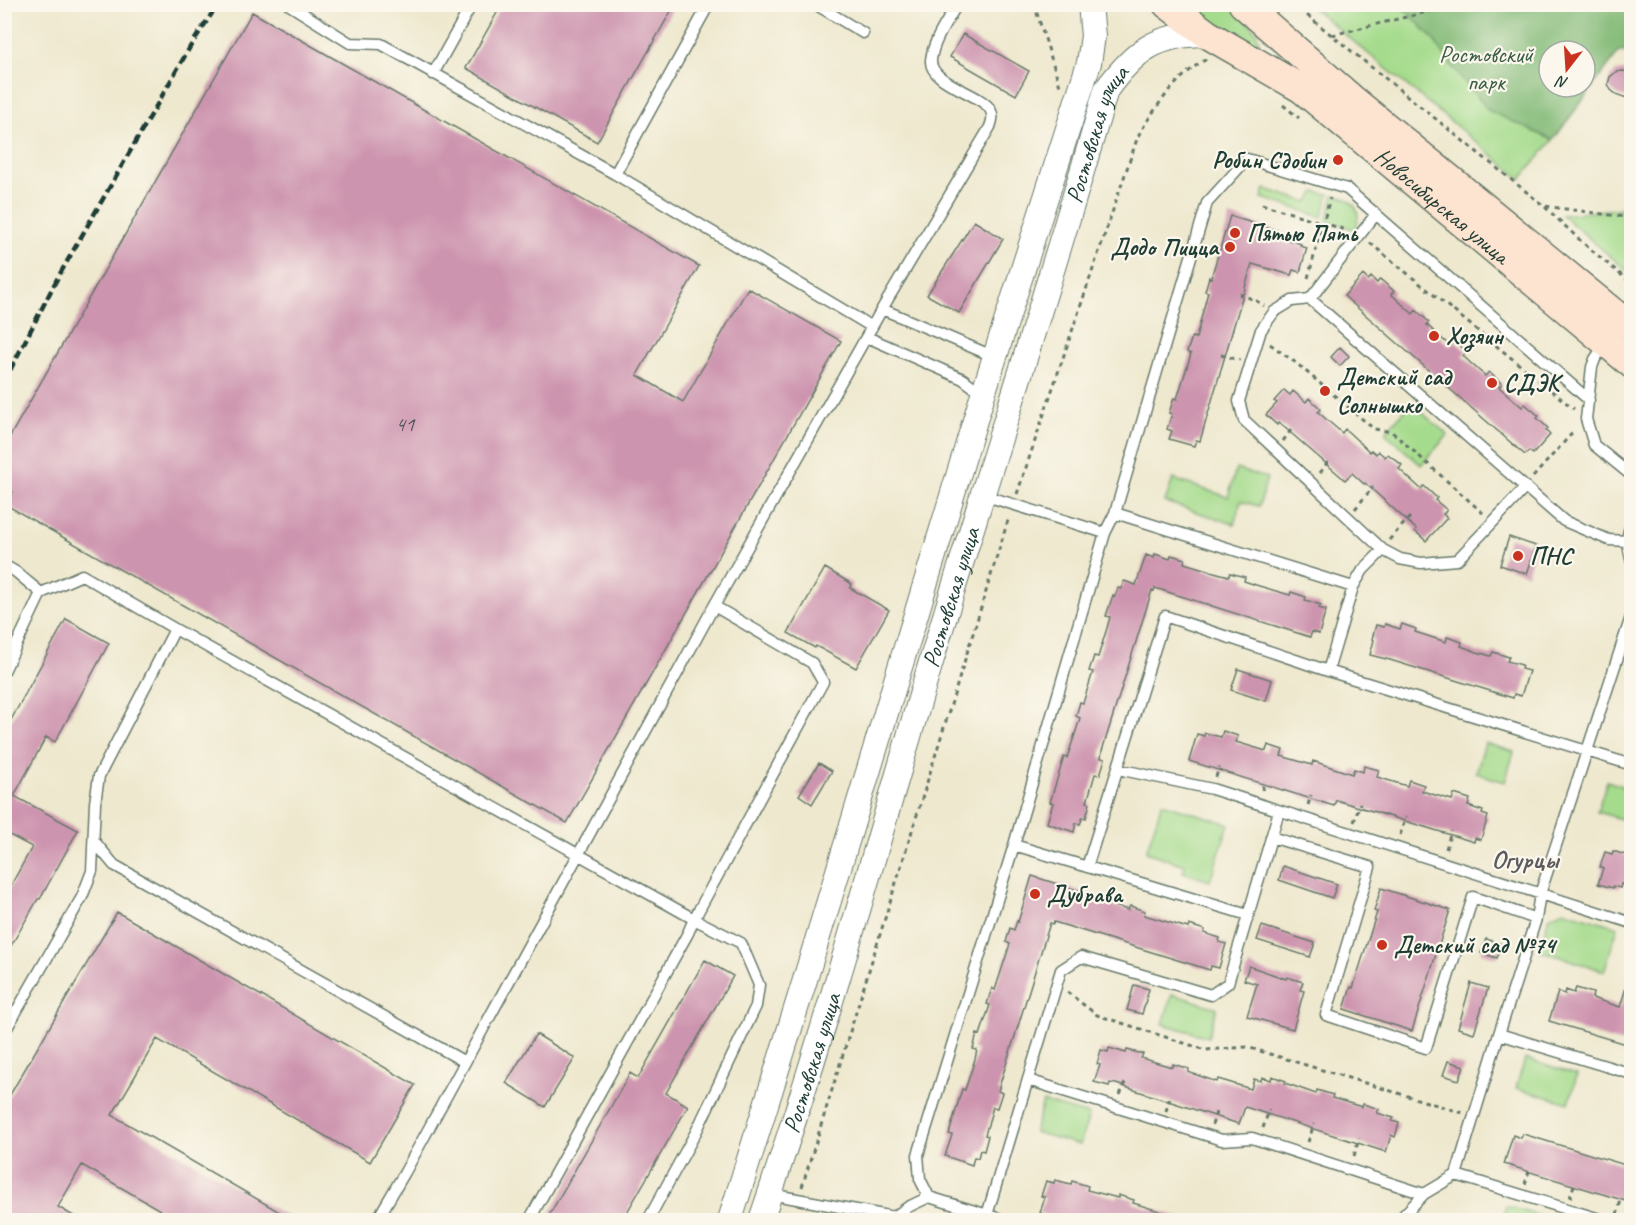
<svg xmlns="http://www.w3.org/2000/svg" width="1636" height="1225" font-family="Caveat,sans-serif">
	<rect width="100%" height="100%" fill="#fbf7ec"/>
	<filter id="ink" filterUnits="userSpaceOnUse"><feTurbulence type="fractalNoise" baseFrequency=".0167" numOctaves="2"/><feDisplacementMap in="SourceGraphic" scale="12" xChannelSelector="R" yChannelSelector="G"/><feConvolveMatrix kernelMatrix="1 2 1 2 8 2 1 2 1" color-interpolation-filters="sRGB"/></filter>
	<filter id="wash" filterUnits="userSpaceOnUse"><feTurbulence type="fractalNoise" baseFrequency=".008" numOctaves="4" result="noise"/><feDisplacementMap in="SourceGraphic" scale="24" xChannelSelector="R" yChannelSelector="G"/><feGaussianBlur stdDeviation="1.35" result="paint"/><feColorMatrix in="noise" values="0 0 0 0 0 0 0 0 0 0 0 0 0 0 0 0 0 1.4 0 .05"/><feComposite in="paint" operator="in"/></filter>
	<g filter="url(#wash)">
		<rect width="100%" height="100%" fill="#eee8ce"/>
		<path fill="#a5db8c" stroke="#628c60" stroke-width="1.5" fill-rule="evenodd" d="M1180,5H1233C1242,16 1262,32 1259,48L1255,50Z
			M1309,5H1631V53L1619,51L1553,140L1521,179ZM1549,51H1585V87H1549Z
			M1265,189L1308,202L1315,192L1329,194L1322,217L1262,198Z
			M1334,195C1354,199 1363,210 1355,230L1327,220Z
			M1631,207V274L1562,215Z
			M1411,403L1448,435L1421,465L1385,433Z
			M1236,469L1267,478L1259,506L1241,501L1234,524L1165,502L1173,479L1228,497Z
			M1485,743L1514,752L1505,782L1476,773Z
			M1607,781L1631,789V822L1597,812Z
			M1162,803L1229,824L1210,881L1183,872L1185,865L1146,852Z
			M1563,910L1618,927L1604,971L1539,950L1549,917Z
			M1172,994L1217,1008L1208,1037L1163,1024Z
			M1525,1059L1577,1075L1569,1103L1516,1088Z
			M1043,1102L1089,1115L1080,1145L1034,1132Z
			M1506,1206L1550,1219V1220H1502Z"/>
		<path fill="#84bb78" stroke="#527c56" stroke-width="1.5" fill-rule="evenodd" d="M1397,5H1631V53L1619,51L1553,140L1489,111L1454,69L1433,39L1409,13ZM1549,51H1585V87H1549Z"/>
		<g id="blocks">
			<path fill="#cd94af" d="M502,4H675L597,142L466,68Z
				M252,12L699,266L637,375L683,402L748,288L841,341L567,823L6,505L13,492L4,487V447Z
				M963,34L1029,71L1016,95L950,57Z
				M1622,71L1632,72V100L1616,94L1611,90L1608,84L1610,77L1616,72Z
				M1230,216L1288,234L1286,239L1301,244L1300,246L1307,248L1300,272L1293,270L1291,275L1252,264L1200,441L1196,440L1194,446L1169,439L1172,431L1167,429L1172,414L1169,413L1174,398L1177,399L1182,383L1191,354L1187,352L1192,337L1196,338L1208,292L1205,291L1209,277L1211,278Z
				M974,221L1003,239L959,313L927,295Z
				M1363,275L1368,280L1371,277L1377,283L1380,279L1394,291L1391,294L1413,314L1416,310L1429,322L1427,325L1450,346L1455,341L1467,352L1463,356L1475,367L1485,376L1489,372L1502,384L1499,387L1522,407L1525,404L1539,416L1537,418L1548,428L1546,431L1550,435L1533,454L1529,451L1525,455L1344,296Z
				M1340,347L1349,356L1340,366L1331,357Z
				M1284,390L1290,395L1293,391L1306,402L1309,398L1321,409L1318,412L1342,433L1345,429L1370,452L1371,450L1376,454L1378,451L1385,457L1388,454L1402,465L1399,469L1421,489L1424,486L1437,498L1435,500L1447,510L1443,514L1447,518L1426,541L1415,531L1416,529L1365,483L1364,484L1352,473L1345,480L1284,427L1278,423L1277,425L1266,415L1277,403L1274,401Z
				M1509,537L1536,546L1527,574L1500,565Z
				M1155,554L1170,559L1171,555L1185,559L1184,563L1214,572L1229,576L1230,573L1245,577L1244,581L1259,586L1290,595L1291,592L1306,597L1305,600L1321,605L1319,608L1326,610L1319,634L1312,632L1310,637L1155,588L1154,591L1152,590L1102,751L1101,758L1105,759L1100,775L1095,774L1087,802L1090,803L1086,818L1083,817L1080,824L1076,823L1074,832L1047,823L1053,803L1050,802L1064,757L1067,758L1077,728L1080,718L1076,716L1080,702L1083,703L1093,672L1089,671L1094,656L1098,657L1107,628L1110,617L1106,616L1113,595L1115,596L1118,588L1121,589L1124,581L1136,585L1146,555L1154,558Z
				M825,568L852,584L850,588L889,610L856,668L816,646L815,648L788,633Z
				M66,619L109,643L55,742L46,737L14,796L78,830L40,899H38L4,958V898L32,847L4,832V733Z
				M1385,624L1400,629L1402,624L1416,629L1415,632L1446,642L1447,637L1462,642L1461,646L1477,652L1491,656L1493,652L1509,657L1507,661L1522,665L1521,669L1529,671L1521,696L1514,694L1513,698L1390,660L1370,655L1374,640L1372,639L1376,625L1384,627Z
				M1238,669L1272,680L1266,701L1231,690Z
				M1223,731L1238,736L1236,742L1266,751L1268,745L1283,750L1281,756L1312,765L1313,761L1352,774L1354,769L1363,772L1364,766L1379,770L1377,777L1407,786L1409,780L1424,785L1422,791L1452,800L1454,794L1470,799L1468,806L1483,811L1482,814L1488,816L1481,840L1475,838L1474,842L1336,800L1334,806L1189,761L1197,734L1204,736L1205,733L1221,737Z
				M819,763L832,771L812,804L799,795Z
				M1613,851L1632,857V887L1621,884L1620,888L1613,886V888L1598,884L1603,868L1600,867L1605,852L1612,854Z
				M1283,866L1337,884L1332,898L1279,880Z
				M1032,876L1086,893L1085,897L1128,910L1130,906L1145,911L1144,915L1188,928L1189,925L1205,930L1204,933L1220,938L1219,942L1226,944L1219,968L1211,966L1210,970L1054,922L1053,924L1050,923L1000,1084L998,1091L1002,1093L997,1108L993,1107L985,1135L988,1136L984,1151L980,1150L978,1158L974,1157L972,1165L945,1156L952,1135L949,1134L962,1089L965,1090L975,1059L977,1050L973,1049L977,1034L980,1035L990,1005L987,1004L992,988L995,990L1010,944L1006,942L1010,928L1014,930L1017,921L1018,922Z
				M1381,888L1450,910L1412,1031L1344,1009L1351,987L1353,988L1377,912L1374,911Z
				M117,912L415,1085L370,1162L157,1039L112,1115L295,1221H179L82,1165L58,1207L82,1221H4V1105Z
				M1262,926L1315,943L1310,957L1257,940Z
				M1486,939L1502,944L1497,958L1481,953Z
				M705,960L733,976L666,1093L688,1106L622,1221H546L630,1073L638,1078Z
				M1249,966L1286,979L1287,977L1303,982L1300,990L1304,991L1293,1029L1247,1016L1257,984L1244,980Z
				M1628,981H1632V1046L1549,1021L1558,992L1565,994L1566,990L1574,993L1576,988L1593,993L1592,998L1620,1007Z
				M1471,983L1488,988L1474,1033L1458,1028Z
				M1134,985L1149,989L1142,1014L1127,1010Z
				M536,1034L575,1058L545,1107L506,1083Z
				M1109,1048L1126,1053L1127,1050L1143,1054L1141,1058L1172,1067L1173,1064L1189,1069L1188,1072L1217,1082L1218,1079L1251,1089L1254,1079L1261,1081L1262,1077L1271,1080L1272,1076L1286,1081L1285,1083L1316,1094L1317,1090L1333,1095L1332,1098L1362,1107L1363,1104L1379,1109L1377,1113L1394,1118L1392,1121L1399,1123L1395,1137L1391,1135L1386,1152L1245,1107L1239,1124L1116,1084L1110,1083L1109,1086L1094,1082L1100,1065L1097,1064L1101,1050L1108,1052Z
				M1448,1061L1464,1066L1459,1080L1443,1075Z
				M1523,1134L1632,1167V1203L1504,1164L1513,1135L1521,1138Z
				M1055,1180L1071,1184L1072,1181L1088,1186L1087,1190L1118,1198V1195L1134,1200L1133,1203L1179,1217V1221H1064L1040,1213L1045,1197L1041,1196L1046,1181L1054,1183Z"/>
		</g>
	</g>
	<g filter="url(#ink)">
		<use href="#blocks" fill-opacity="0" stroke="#67796a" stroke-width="1.5"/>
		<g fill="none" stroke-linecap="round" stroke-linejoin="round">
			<defs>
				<path id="service" d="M288,4L350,43L381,44L615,174L872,327
					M815,4L863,33
					M433,74L472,4
					M615,174L709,4
					M1376,214L1310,299L1292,301L1274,312L1261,330L1239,401L1244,420L1383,550L1400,559L1421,563L1457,560L1526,487
					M1310,299L1564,521L1609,540L1627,541
					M882,309L995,357
					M867,337L963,379L983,394
					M1606,343L1595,359L1592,367L1586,419L1594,445L1632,476
					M983,495L1105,533L1115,513L1207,203L1247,159L1347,189L1589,400
					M1632,524C1624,537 1629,549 1632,563
					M4,565L16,572L41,593
					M1353,587L1363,570L1383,550
					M4,671L41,593L82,575L175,629L694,919L741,943L759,985L756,1006L696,1132L648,1220
					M1328,671L1632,765
					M1118,769L1212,789L1632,923
					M1271,837L1370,867L1326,1015L1426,1048L1473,897L1536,919
					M94,841L114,865L465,1062
					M1014,845L1248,915
					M1087,867L1165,616L1328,671L1353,587L1115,513
					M4,1033L82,897L92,871L95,803L99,776L175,629
					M1499,1034L1632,1074
					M1028,1080L1222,1140L1252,1138L1424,1194L1399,1220
					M1456,1175L1499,1034L1536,919L1540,894L1632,614
					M770,1194L894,1217L908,1207L929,1197L1004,1220
					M1424,1194L1456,1175L1603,1220
					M929,1197L920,1179L918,1155L1014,845L1105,533
					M987,1215L1061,970L1081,957L1211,995L1228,983L1279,811
					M377,1220L405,1172L714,606L882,309L990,127C992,121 994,116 990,109C980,93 929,83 931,60C933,40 948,21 957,4
					M531,1220V1217L688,933L694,919L823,682L812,663L714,606"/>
				<g id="tertiary">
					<path d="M730,1220L804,983L983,394L1089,63L1093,36L1090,4"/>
					<path id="s1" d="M761,1220C825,1033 877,842 934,652C991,464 1052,278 1106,90C1135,50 1157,34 1207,34"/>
				</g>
				<g id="secondary">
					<path id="s2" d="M1167,4L1207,34L1302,89L1632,364"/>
					<path d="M1243,4L1352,99L1632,328"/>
				</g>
			</defs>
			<use href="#service" stroke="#67796a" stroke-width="13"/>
			<use href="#tertiary" stroke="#67796a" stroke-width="26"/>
			<use href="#secondary" stroke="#67796a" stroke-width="31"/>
			<path stroke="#67796a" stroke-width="3" stroke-dasharray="4.5 4.5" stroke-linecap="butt" d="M1034,4L1060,86
				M1293,4L1544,206L1632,218
				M1332,35L1435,10L1471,4
				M1283,105L1299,118
				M1262,204L1346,230
				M1545,207L1582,242L1632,284
				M1370,243L1574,409
				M1308,278L1330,198
				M1239,294L1255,300L1264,306
				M1270,344L1296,363L1374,429L1392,432L1484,514
				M1221,355L1240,360
				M1283,441L1291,430
				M1320,473L1328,462
				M1533,477L1575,430
				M1017,494L1138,136C1154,109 1178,74 1207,59
				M1355,509L1373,487
				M1389,540L1410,517
				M1216,777L1219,767
				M1262,790L1264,781
				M1308,805L1311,795
				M1354,822L1360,803
				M1400,835L1406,817
				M1446,849L1451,831
				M1067,992L1097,1015L1206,1050L1247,1047L1463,1113
				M1120,1095L1125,1083
				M1166,1111L1170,1098
				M1212,1125L1216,1112
				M1263,1128L1269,1110
				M1308,1142L1314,1124
				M1354,1156L1359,1138
				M1525,1184L1529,1171
				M802,1187L1009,517
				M1570,1198L1574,1185
				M1617,1215L1621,1200
				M792,1220L794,1211"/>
			<use href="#service" stroke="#fff" stroke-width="10"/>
			<use href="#tertiary" stroke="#fff" stroke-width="24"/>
			<use href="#secondary" stroke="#fde4d0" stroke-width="28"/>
			<path stroke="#1f3d34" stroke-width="4.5" stroke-dasharray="9 4.5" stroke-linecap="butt" d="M4,382L57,279L190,47L218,4"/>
		</g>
	</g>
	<g fill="#c8321e" stroke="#fbf7ec" stroke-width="2">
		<circle cx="1338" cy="160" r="6"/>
		<circle cx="1235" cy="233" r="6"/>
		<circle cx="1230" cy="247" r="6"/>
		<circle cx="1434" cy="336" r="6"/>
		<circle cx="1492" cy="383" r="6"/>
		<circle cx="1325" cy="391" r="6"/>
		<circle cx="1518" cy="556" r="6"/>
		<circle cx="1035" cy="894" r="6"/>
		<circle cx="1382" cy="945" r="6"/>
	</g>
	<g text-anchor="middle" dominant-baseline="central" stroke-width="4.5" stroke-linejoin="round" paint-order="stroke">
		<g font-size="21" fill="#4a5353">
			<text x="405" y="424">41</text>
		</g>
		<g font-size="24" fill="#3a5d46" stroke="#fbf7ec">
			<text x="1486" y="54">Ростовский<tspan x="1486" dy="28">парк</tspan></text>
		</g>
		<g font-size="24" fill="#1f3d34" stroke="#fbf7ec">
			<text stroke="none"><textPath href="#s1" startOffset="1137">Ростовская улица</textPath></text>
			<text stroke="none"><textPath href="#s2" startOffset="342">Новосибирская улица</textPath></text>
			<text stroke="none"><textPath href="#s1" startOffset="651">Ростовская улица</textPath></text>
			<text stroke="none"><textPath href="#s1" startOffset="165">Ростовская улица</textPath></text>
		</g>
		<g font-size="24" font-weight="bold" fill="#1f3d34" stroke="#fbf7ec" text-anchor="start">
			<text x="1326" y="160" text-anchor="end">Робин Сдобин</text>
			<text x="1247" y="233">Пятью Пять</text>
			<text x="1218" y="247" text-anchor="end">Додо Пицца</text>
			<text x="1446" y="336">Хозяин</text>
			<text x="1337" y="377">Детский сад<tspan x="1337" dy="28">Солнышко</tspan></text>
			<text x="1504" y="383">СДЭК</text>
			<text x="1530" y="556">ПНС</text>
			<text x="1047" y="894">Дубрава</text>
			<text x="1394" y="945">Детский сад №74</text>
		</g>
		<g font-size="26" font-weight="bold" fill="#5c5b5f" stroke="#fbf7ec">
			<text x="1525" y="859">Огурцы</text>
		</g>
	</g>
	<rect width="1636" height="1225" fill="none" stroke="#fbf7ec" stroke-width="24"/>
	<g transform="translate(1567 69) rotate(197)"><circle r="28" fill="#fbf7ec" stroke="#a3ada2" stroke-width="1.5"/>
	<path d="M0-4.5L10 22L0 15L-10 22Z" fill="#c8321e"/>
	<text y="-9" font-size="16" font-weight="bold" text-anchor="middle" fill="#1f3d34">N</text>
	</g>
</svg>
